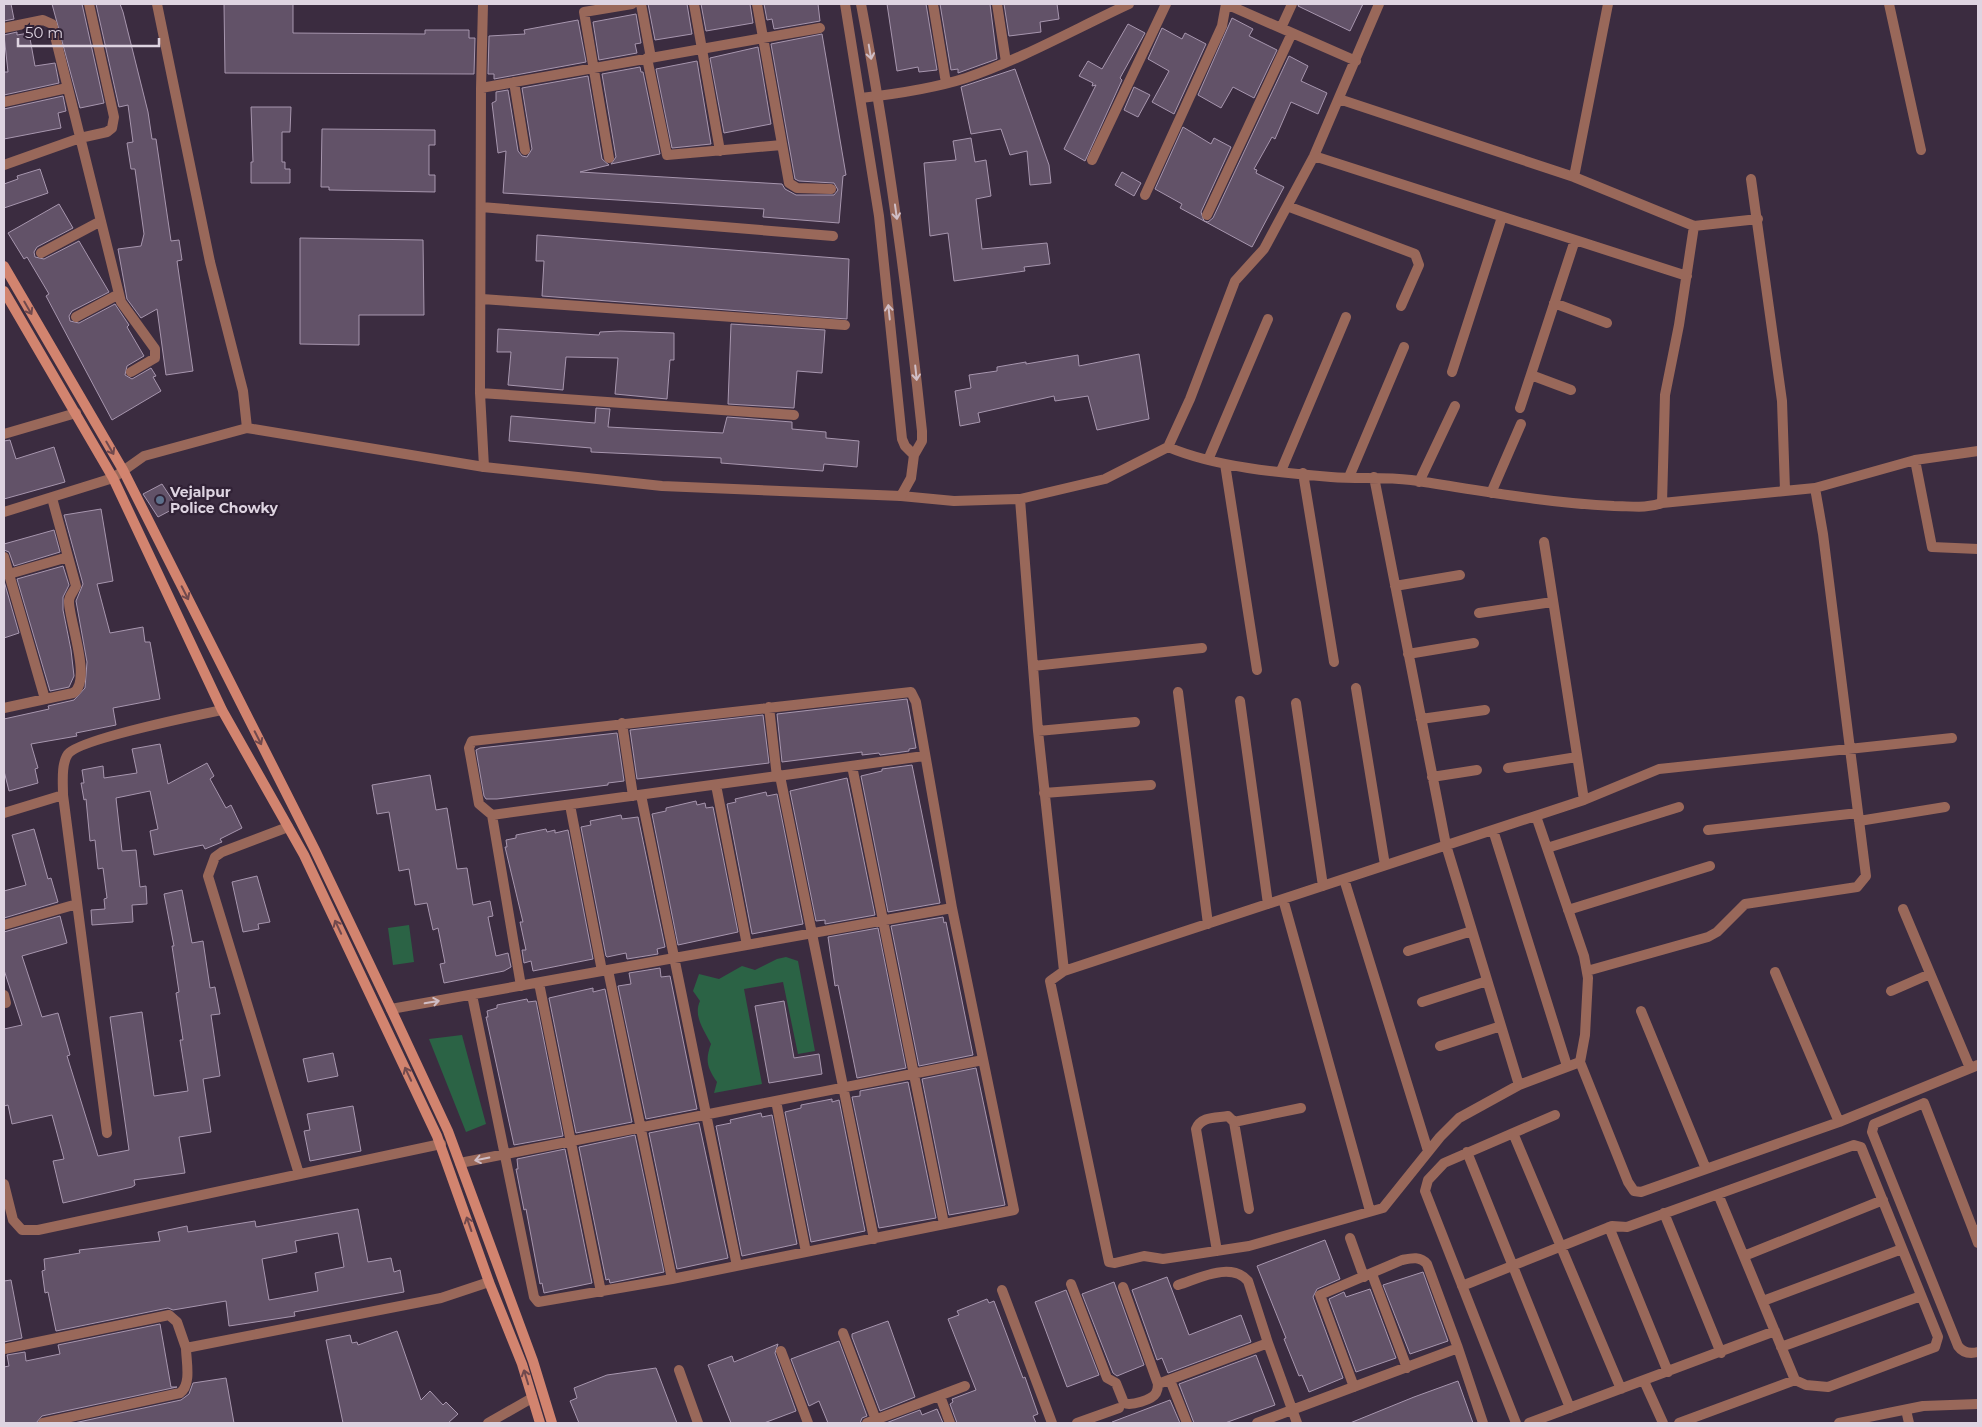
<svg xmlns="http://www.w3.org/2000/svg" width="1982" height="1427" font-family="Montserrat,sans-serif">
	<rect width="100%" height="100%" fill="#3b2c40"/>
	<path fill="#2b6345" d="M409,925L414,962L393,965L388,928Z
		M786,957L798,961L815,1051L798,1054L783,982L744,989L762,1084L714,1093L717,1082C707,1068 705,1060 711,1044C704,1030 693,1016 700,1001L693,991L699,974L719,979L742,966L755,970L777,959Z
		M462,1035L486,1124L466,1132L429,1039Z"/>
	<path fill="#625268" stroke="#a796ae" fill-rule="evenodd" d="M4,4H11L14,19L4,21Z
		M52,4H82L104,103L80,108Z
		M96,4H120L123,12L148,112L152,139H156L171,241L179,240L182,260L177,261L178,268L193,371L166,375L157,309L141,318L127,299L118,249L141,246L144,234L135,169H131L127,143L133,142L128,105L119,107Z
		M224,4H293V33L425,34V30H469V38H475L474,74L225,73Z
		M648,4H687L692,34L655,40Z
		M701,4H750L753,23L706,31Z
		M764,4H818L820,21L774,29L772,19L767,20Z
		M887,4H926L937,70L919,72L918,67L897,71Z
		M940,4H990L997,59L958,73V69L951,70Z
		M1004,4H1057L1059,19L1040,22L1041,32L1009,36Z
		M1299,4H1363L1350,31L1298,6Z
		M636,14L641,43L635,44L637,53L599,60L593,22Z
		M1232,18L1253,29L1249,36L1277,50L1254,98L1233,87L1221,108L1198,95Z
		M578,20L586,62L494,79V74H488L489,36L525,34L524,30Z
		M1128,24L1145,33L1120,78L1122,80L1085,161L1064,149L1096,85L1092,86L1093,83L1079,76L1088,61L1102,69Z
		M1162,28L1182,39L1185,33L1206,44L1174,114L1152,102L1169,71L1148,59Z
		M17,32V35L29,33L35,66L55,63L59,83L4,95V72H8L4,35Z
		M822,34L846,175L843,176L839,223L763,217L764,209L503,193L506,151L498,153L492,103L496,101V92L508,90L518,151L522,156L527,157L532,149L522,88L588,76L602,159L609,165L580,172L782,184L785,189L796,195H834L838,190L834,183L799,181L795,179L771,44Z
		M758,47L771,124L724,133L710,58Z
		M1289,56L1308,66L1301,81L1327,93L1318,114L1291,102L1275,139L1272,137L1254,169L1257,170L1256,173L1284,187L1252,247L1204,221L1208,222L1213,218Z
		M697,61L711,144L672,148L656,69Z
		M640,67L641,72H643L660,154L611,164L616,157L602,74Z
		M1015,69L1049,165L1051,183L1030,185L1027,151L1010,155L1001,129L971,134L961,87Z
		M1134,87L1150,95L1138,117L1124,110Z
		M63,96L66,111L58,113L61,128L4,139V109Z
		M251,107H291L290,132H282V162H285V169H290V183H251V162H253Z
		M1183,127L1211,144L1214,138L1231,147L1201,212L1204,221L1180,208L1182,204L1155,189Z
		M322,129L435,130V145H429V175H435V192L329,190V187H321Z
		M971,138L975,162L986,160L991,196L976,199L982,249L1047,243L1050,264L1024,267L1025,271L954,281L948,233L930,236L924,163L956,160L953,141Z
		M40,169L48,193L4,208V184L18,179L17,176Z
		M1122,172L1141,183L1134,196L1115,185Z
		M59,204L73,228L37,247L34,252L35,257L44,259L79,241L109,292L72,311L69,316L70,321L79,323L115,304L129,325L127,327L144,356L127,366L125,375L132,379L151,368L156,376L153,377L161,391L112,420L46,296L49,294L27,257L24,259L8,233Z
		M537,235L849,259L847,319L542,296L544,261H536Z
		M300,238L423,240L424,315H359V345L300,344Z
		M731,324L825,330L822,373L797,371L794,408L728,404Z
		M498,329L599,335L600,332L620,331L674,333V360H670L667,399L615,394L618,358L566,357L563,390L508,385L511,352H497Z
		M1139,354L1149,419L1097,430L1088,396L1055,401L1054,396L978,413L980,422L960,426L955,391L971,388L969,375L997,371V367L1026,362V364L1078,355L1079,366Z
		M596,408L610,409L608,427L723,433L727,417L792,422V429L826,432V438L859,441L857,467L824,464L823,471L721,463V458L591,452V448L509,441L511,416L595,423Z
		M10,440L16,459L54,447L65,482L4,499V441Z
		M162,484L177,507L158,517L143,494Z
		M101,509L113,581L97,584L110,633L143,627L145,642H150L160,699L113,708L116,725L76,733L77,736L31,744L38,768L35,769L38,783L9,791L4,771V719L49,709L48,706L74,700L85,688L87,662L76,601L83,584L64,515Z
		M54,530L60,552L14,566L9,552L4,550V544Z
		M63,566L69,585L63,597V610L71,650L74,676L69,687L50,691L17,579Z
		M4,581L19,633L4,638Z
		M907,699L916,748L909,749V751L880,755L879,753L862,755V752L782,762L777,714Z
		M763,715L769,763L637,779L630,730Z
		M617,733L624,781L608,783V785L497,799H486L484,796L476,750L480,748Z
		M160,744L168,784L207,763L214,776L210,779L226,808L231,805L242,828L220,839L222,842L205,849L203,845L154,855L150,831L158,829L150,791L116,798L122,851L136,850L140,887L146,886L147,904L132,905L133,922L92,925L91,910L105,909L104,899L107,898L103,868L98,869L95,840L90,841L86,799L84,800L81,783H84L82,770L103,766L104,778L137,773L132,749Z
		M912,765L940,903L888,912L861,776L882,771V769Z
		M430,775L436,810L447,808L457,869L467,868L473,905L490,901L493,916L488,917L496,956L508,953L511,967L504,971L444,983L440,964L445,963L438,928L433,930L427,903L415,905L409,869L399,871L389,812L377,814L372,785Z
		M847,778L875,915L825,924V920L816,921L790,791Z
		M766,792L767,796L777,794L803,924L752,934L727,804L736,802L735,799Z
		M696,801L697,805L705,803L706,808L713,807L738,932L678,945L652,814L666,811V808Z
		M621,815L622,819L638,817L665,947L657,949L658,954L627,959L626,953L607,957L606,956L581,827L591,825L590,821Z
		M34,829L48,879L51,878L58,902L4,918V891L26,885L12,835Z
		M546,829L547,832L555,830V833L568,830L593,959L533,971L531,961L524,963L522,950H526L520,922H523L505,847H507L506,840L516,838V835Z
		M257,876L270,922L258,924L259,929L243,932L232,882Z
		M182,890L192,943L203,941L210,988L215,987L220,1014L211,1015L220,1076L203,1079L211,1132L179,1137L185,1173L134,1180L135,1185L132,1187L63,1203L53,1161L64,1159L52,1115L12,1124L8,1105L4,1106V1029L22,1025L4,970V932L60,916L67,943L22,956L42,1017L58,1013L70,1055L67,1056L98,1156L129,1150L110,1017L142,1012L154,1096L188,1091L180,1040H183L176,993L179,992L172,946H174L164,894Z
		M943,917L944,923L946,922L973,1055L919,1066L891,926Z
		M878,928L906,1068L857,1078L838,985L835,986L828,937Z
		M660,968L661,977L670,976L697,1109L646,1119L618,986L631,984L629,973Z
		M593,988V992L605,989L632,1122L576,1133L549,998Z
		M527,999L528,1002L536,1001L563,1136L514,1145L486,1017H488L487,1011L497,1008V1005Z
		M784,1001L794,1058L819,1054L822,1074L769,1083L755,1006Z
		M333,1053L338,1076L308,1082L303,1059Z
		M976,1068L1005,1205L949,1215L922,1079Z
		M908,1082L936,1218L879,1228L852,1097L860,1096V1091Z
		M832,1099V1102L839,1100L865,1231L811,1242L785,1112L801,1108V1105Z
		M353,1106L361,1151L310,1161L304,1131L310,1130L307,1114Z
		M761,1113L762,1117L772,1115L797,1244L742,1256L716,1126L731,1123L730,1120Z
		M699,1123L728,1258L677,1269L649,1133Z
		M635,1135L664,1272L610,1283L609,1279L606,1280L579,1147Z
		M565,1149L592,1283L544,1293L542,1283L540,1284L526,1209L524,1210L516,1169H518L517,1159Z
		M358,1209L368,1262L391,1258L394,1272L400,1270L404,1292L294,1312L295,1316L229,1326L226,1301L173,1310L168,1308L56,1331L48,1292L45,1293L42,1271L45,1270L44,1259L80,1253L79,1250L160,1241L158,1232L187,1226L188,1232L255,1221L256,1227ZM338,1233L344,1267L315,1273L318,1291L269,1300L262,1259L297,1252L295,1241Z
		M1325,1240L1340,1279L1317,1289L1313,1297L1343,1378L1309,1392L1302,1375L1299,1376L1284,1339L1286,1338L1257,1266Z
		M1423,1272L1448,1341L1410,1354L1383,1285Z
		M1167,1277L1189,1335L1241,1315L1251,1342L1168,1373L1162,1358L1157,1360L1132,1290Z
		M11,1280L22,1338L4,1342V1281Z
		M1114,1282L1144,1365L1117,1376L1113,1373L1082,1294Z
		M1370,1289L1396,1358L1356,1372L1329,1299L1344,1292L1346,1297Z
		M1066,1290L1099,1375L1067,1387L1035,1302Z
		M987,1299L989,1303L994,1301L1023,1378L1025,1377L1038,1414L1033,1416L1036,1423H957L950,1404L953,1402L952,1399L976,1390L948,1319L959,1315L957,1311Z
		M888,1321L915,1397L880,1411L852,1337V1334Z
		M160,1324L171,1387H177L42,1416L36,1423H4V1367L9,1366L7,1355L25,1352L26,1361L60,1354L58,1345Z
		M397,1331L421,1400L430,1391L443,1405L446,1402L458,1414L448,1423H343L326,1340L350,1335L352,1343L357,1342L358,1345Z
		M839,1341L867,1416L862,1418L860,1423H828L819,1401L809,1406L791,1359Z
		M778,1344L775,1353L796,1411L764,1423H731L708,1365L732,1356L734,1362Z
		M1256,1355L1275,1405L1225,1423H1194L1179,1384Z
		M656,1368L677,1423H579L570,1401L577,1398L574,1388L607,1375Z
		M226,1378L234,1423H74L181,1400L189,1394L193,1383Z
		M1458,1381L1473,1423H1350L1414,1397Z
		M1170,1400L1180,1423H1112V1422Z
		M937,1409L943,1423H886L920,1410L922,1415Z"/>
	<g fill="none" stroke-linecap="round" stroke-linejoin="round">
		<path stroke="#99685a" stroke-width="10" d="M483,4L481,88L480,393L484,467
			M641,4L651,58
			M694,4L720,151
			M757,4L789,183L797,188L831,189
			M933,4L946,83
			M997,4L1006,62
			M1226,4L1356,61
			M1889,4L1921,150
			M4,28L43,20L52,24L121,302L155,349V358L131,372
			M1281,28L1292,4
			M647,58L667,155L782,145
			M514,82L525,150
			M481,88L820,28
			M861,98C896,94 932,89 966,78C1022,59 1075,29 1129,4
			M1339,99L1574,177L1694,226
			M4,102L67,88
			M1314,156L1687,276
			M609,158L584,12L632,4
			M1092,160L1166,4
			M4,165L80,138L107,132L112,128L114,117L89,4
			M1574,177L1608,4
			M1751,179L1782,401L1785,490
			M1145,195L1222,26L1226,4
			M1287,206L1415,254L1419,265L1401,306
			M481,207L833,236
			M1207,215L1292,33
			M41,253L101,221
			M482,299L845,325
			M1554,303L1607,323
			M76,317L119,294
			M1452,372L1502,217
			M1531,375L1571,390
			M480,393L794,415
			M1520,408L1575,240
			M4,434L76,413
			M1168,447C1215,467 1280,473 1331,477C1358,479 1384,477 1411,480C1478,490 1546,503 1614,506C1630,506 1647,509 1662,503L1665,395L1679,325L1694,226L1758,219
			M1208,460L1268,319
			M1915,460L1932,547L1978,549
			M1225,464L1257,670
			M1281,471L1346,317
			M1303,473L1334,662
			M1349,477L1404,347
			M1374,477L1446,845L1519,1085
			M1419,482L1455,406
			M1815,488L1915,460L1978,451
			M1491,493L1521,424
			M901,496L954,501L1020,499L1105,479L1168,447L1190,399L1235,281L1264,249L1314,156L1379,4
			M1020,499L1038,731L1064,971
			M1544,542L1584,800L1064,971L1050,981L1109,1262L1115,1263L1144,1256L1163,1259L1249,1246L1383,1208L1440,1137L1459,1118L1519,1085L1580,1062
			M4,557L45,699
			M9,574L68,557
			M1395,586L1460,575
			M1479,613L1552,602
			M1408,654L1474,643
			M1033,666L1202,648
			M1356,688L1385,865
			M1178,692L1208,924
			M1240,701L1268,904
			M1296,703L1323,886
			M769,707L777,777
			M4,708L73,693C93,682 68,617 69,601C69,596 74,591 76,586L52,498
			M1421,719L1485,710
			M622,723L633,796
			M1038,731L1135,722
			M852,766L944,1224
			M1508,768L1577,757
			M780,776L874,1239
			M1432,777L1477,770
			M716,785L747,945
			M1044,793L1151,785
			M641,795L737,1266
			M1584,800L1659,769L1952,738
			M570,805L602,971
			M4,813L63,795
			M492,815L924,756
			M1536,816L1584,956L1588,978L1585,1035L1580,1062L1628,1182L1634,1191L1641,1192L1839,1122L1978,1065
			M1859,821L1945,807
			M288,827L222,852L215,857L208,876L299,1174
			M1493,830L1567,1066
			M1708,830L1858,813
			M1547,848L1679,807
			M1344,879L1428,1151
			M1283,899L1370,1211
			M1903,909L1970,1068
			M1568,910L1710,866
			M4,925L77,904
			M1408,951L1472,931
			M608,970L672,1279
			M1587,971L1708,937L1717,932L1745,904L1857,887L1866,876L1823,534L1815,488L1662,503
			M1775,972L1839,1122
			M539,983L601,1292
			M1891,991L1930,974
			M4,995L6,1003
			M472,995L534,1297L538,1302L672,1279L1014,1210L952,908L916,702L911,692L472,741L469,748L479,804L492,815L521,986
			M1422,1002L1487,981
			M391,1009L952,908
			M1641,1011L1706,1169
			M1440,1046L1501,1026
			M776,1101L806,1252
			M1234,1122L1249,1209
			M107,1133L63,795C63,783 61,764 68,754C79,739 198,715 222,710
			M1513,1133L1621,1389
			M1467,1152L1570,1408
			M460,1163L983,1060
			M4,1184L13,1220L22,1230H38L441,1144
			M1664,1213L1721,1353
			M1609,1227L1668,1372
			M1978,1230L1974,1232L1978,1243
			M1974,1232L1924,1103L1874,1124L1872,1132L1958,1346C1963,1353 1970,1354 1978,1352
			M1350,1238L1364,1277
			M1217,1251L1196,1129C1201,1116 1216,1118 1228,1116L1234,1122L1301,1108
			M1744,1256L1883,1200
			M1372,1274L1407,1368
			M1071,1284L1107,1378L1116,1383L1124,1403C1131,1406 1152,1400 1156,1393C1157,1391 1158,1386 1158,1384L1123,1287
			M1178,1285C1198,1279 1231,1261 1248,1281L1268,1343
			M1462,1286L1612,1226L1627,1227L1854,1145L1861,1147L1938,1337L1935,1347L1828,1387L1806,1385L1795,1380L1718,1194
			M1002,1290L1052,1423
			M1763,1301L1902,1249
			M843,1333L876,1420
			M1781,1347L1921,1296
			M4,1349L169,1315L177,1322L186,1348L441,1298L489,1282
			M781,1351L808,1423
			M679,1370L698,1423
			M1170,1380L1187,1423
			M1644,1381L1663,1423
			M1158,1384L1268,1343L1297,1423
			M1354,1387L1320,1295L1402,1260C1412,1258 1420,1256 1427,1264L1458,1348
			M940,1396L950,1423
			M1906,1410L1909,1423
			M43,1423L180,1393C192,1385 186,1360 186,1348
			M488,1423L532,1398
			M867,1423L965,1386
			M1077,1423L1119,1408
			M1257,1423L1458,1348L1483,1423
			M1516,1423L1425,1191L1428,1180L1444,1163L1555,1115
			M1529,1423L1775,1331
			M1679,1423L1795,1380"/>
		<path stroke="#99685a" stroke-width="10" d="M157,4L210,262L243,391L247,428
			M845,4L879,216L902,439L905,446L914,455L922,441V431C907,288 888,146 861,4
			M4,512L113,478L144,456L247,428L484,467L662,486L901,496L911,478L914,455
			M1839,1423L1923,1406L1978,1404"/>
		<path stroke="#d2846f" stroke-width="10" d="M4,266L123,470L315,850L391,1009L448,1131L533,1361L552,1423
			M4,291L113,478L222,710L304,855L437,1136L489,1282L522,1364L540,1423"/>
	</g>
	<defs><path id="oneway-shaft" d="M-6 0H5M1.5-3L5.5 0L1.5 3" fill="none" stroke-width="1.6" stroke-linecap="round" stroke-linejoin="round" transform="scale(1.25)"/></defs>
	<g stroke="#d0bec6">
		<use href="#oneway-shaft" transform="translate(870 52) rotate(80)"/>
		<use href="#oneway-shaft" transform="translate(896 212) rotate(82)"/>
		<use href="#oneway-shaft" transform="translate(889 312) rotate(-96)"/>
		<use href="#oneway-shaft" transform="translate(916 373) rotate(84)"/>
		<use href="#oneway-shaft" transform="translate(432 1002) rotate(-10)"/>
		<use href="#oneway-shaft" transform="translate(482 1159) rotate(169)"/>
	</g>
	<g stroke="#71494d">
		<use href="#oneway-shaft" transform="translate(28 308) rotate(60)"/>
		<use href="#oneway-shaft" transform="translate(110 448) rotate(60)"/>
		<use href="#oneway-shaft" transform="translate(185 593) rotate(63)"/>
		<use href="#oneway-shaft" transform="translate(258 738) rotate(63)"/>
		<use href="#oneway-shaft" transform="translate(338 927) rotate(-115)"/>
		<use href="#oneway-shaft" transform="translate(408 1074) rotate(-115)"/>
		<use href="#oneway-shaft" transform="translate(469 1224) rotate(-109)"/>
		<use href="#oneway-shaft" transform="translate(526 1377) rotate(-107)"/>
	</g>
	<circle fill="#5c6f8a" stroke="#312236" stroke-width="2" cx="160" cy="500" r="5"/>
	<g text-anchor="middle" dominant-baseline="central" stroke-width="4.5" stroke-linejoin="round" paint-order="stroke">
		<g font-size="14" font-weight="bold" fill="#ded4e1" stroke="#312236" text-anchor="start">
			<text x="170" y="492">Vejalpur<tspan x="170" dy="16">Police Chowky</tspan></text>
		</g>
	</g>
	<rect width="1982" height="1427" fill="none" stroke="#ded4e1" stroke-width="10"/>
	<path d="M18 38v8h141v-8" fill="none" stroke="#ded4e1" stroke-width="2.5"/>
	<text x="25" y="38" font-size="15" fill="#ded4e1" stroke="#312236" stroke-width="4" paint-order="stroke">50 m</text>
</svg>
